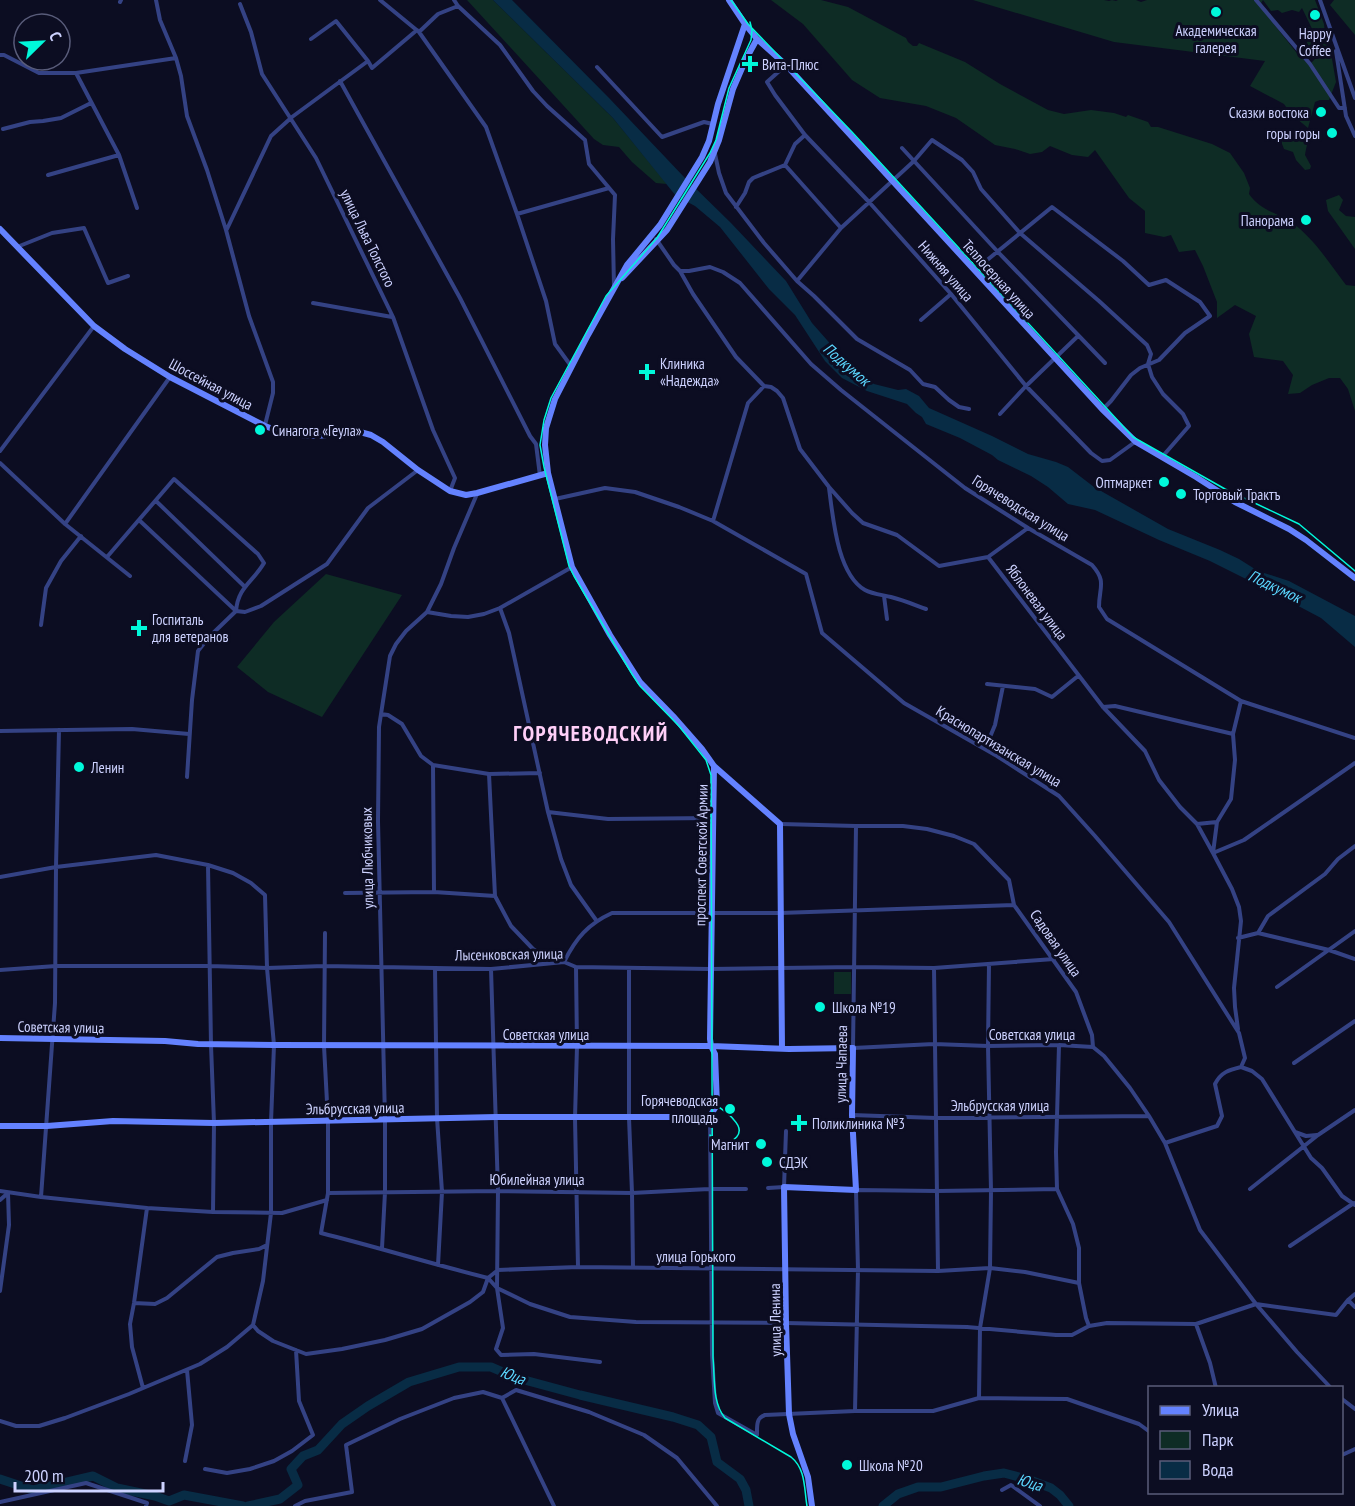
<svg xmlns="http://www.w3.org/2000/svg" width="1355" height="1506" font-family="'PT Sans Narrow',sans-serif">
	<rect width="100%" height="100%" fill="#0c0d22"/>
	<path fill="#0e2c25" d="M467,0H493L613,118L667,184L656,183L632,162L619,147L603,145L594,139Z
		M771,0H821L848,7L906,38L908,42L913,46H917L919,43L965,62L1000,84L1048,110L1064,114L1091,110L1114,113L1126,117L1128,115L1148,122L1151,127H1158L1212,144L1230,153L1244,173L1250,188L1249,194C1261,211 1274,211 1291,222C1314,238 1329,263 1346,285L1355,286V411L1348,389L1340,378H1329L1312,385L1300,393L1288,394L1293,375L1283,361L1254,357L1249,334L1256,316L1235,305L1217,318V302L1203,266L1195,250L1179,252L1171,235L1164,237L1145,233V211L1129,198L1095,150L1088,157L1072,155L1050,146L1042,152L1030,154L1015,149L995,145L956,118L926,106L880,98L852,80L803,24Z
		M973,0H1104L1109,1L1112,0L1116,1L1118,0H1136L1141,2L1147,0H1263L1260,5L1261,8L1296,52L1309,65L1316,58C1309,49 1302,37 1307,26L1309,27L1315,35L1302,8L1299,12L1292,10L1282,13L1278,10L1271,11L1263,0H1315L1324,24L1326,43L1332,59L1336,82L1329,100H1320L1315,102L1308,128L1291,114L1284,104L1250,86L1265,61L1114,42Z
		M1334,0H1355V35L1330,5Z
		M1295,128H1299C1310,143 1308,138 1305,155L1311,166L1310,169L1305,170L1296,160L1293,152L1284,149L1277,131H1280L1285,138H1288Z
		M1339,195L1343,200L1339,210L1346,216L1355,217V249L1328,211L1326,200Z
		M326,574L402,595L322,717L268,692L237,667L274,622Z
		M834,972H851V994H834Z"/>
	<path fill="#082c45" d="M493,0H512L610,99L684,177L731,223L786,281L812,323L849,365L874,384L898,390L906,389L919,396L929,408L992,436L1028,454L1056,462L1068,467L1094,487L1168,529L1220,550L1239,559L1258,571L1289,581L1355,616V647L1321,618L1268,590L1210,561L1159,540L1095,510L1068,504L1048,487L1031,476L998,460L992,455L960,438L926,424L922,417L916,413L907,404L867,391L842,378L825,361L795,315L769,289L720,227L695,206L676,196L613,118Z"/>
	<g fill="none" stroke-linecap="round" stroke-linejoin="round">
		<path stroke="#082c45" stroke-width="9" d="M0,1479L33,1490L93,1476L117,1488L155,1496L169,1501L184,1495L243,1506
			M248,1506L280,1499L298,1485L291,1469L303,1456L318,1450L342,1424L368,1406L409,1382L459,1367H491L517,1378L580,1395L673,1417L698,1425L711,1437L717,1462L740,1479L746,1490L749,1506
			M883,1506L898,1494L918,1487H941L984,1476L1004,1473L1030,1480L1051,1488L1060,1495L1069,1506"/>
		<path stroke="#344284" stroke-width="4" d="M156,0L160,20L176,58L181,76L187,116L207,170L226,230L249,316L273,382V393L265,425
			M380,0L419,32L486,127L517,214L546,301L555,344L571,366
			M454,0L458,6L500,45L533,91L547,106L585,140L589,164L615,195L613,239L614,287
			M1256,0L1310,64L1339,108H1345
			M1320,0L1355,98
			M120,2L121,0
			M240,4L251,32L262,74L316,158L393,317L433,430L455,478L450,491
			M419,32L438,14L458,6
			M311,39L336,21L368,61
			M1336,51L1346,116L1355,136
			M0,55H4L39,73H76L176,58
			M786,65L767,82L775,95L805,135L869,202L951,294L1026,386L1091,453L1102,461L1110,460L1135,442
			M597,67L662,137L704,122L713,124
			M76,73L119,155L137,208
			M340,81L460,298L530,436L536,444L540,476
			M3,129L30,122L43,121L61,118L91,103
			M902,148L998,252L1105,363
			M715,154L719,173L726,193L764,243L797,281L814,296L857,339L910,370L923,384L935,387L949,400L959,407L969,409
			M785,165L841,228
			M48,175L119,155
			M736,207L745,193L749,182L753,178L785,165L795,144L805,135
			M517,214L609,188
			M227,229L271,136L292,117L368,61L372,68L417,30
			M656,239L674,265L680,271L693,294L736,357L764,386L771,387L777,391L783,398L800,449L829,487L852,513L863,523L897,535L939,566L988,557L1103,707L1145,751L1159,780L1180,807L1197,824L1213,853L1232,889L1239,907L1241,921L1234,988L1235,1007L1238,1029
			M17,247L52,233L84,228L108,283L128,276
			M975,270L1052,207L1123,261L1149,285L1166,280L1200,302L1210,316L1185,333L1159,360L1140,368L1131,375L1111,401L1103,409
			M681,271H689L710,267L723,272L740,283L811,364L841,390L965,488L1028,528L1092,565C1107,582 1099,587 1099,607L1107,619L1241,701L1355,738
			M797,281L841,228L914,161L932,140L962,160L973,172L981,189L1020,233L1099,301L1147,345L1151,354L1148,364L1152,377L1163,394L1183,414L1189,426L1162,457
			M313,303L392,317
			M921,320L951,294
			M1000,414L1026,386L1078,336
			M0,451L94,326
			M0,463L65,524L130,576
			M829,488C833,517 837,574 865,590C872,594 883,595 891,597C903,600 915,605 926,609
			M555,499L605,488L635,492L679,507L713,521L806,574L822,633L904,703L997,756L1059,796L1095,836L1169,922L1239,1033L1245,1058L1241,1067C1229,1070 1221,1072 1215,1084L1222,1116L1217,1126L1165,1143
			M156,501L244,586
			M139,520L235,610
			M713,521L748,403L764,386
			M65,524L170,377
			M107,557L174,479L258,554L264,563C253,582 238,587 236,611
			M988,557L1028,528
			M884,596L887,619
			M500,608L509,633L548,812L561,859L571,885L596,920
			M427,612L451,616L468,617L484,614L500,608L572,567
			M41,625L46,588L61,561L81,536
			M987,684L1035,689L1052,697L1078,676
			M1103,707L1115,706L1233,734
			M381,714L388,715L402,724L421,756L433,765L489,774L540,773
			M0,731L132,729L189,734
			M985,749L995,725L1003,686
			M433,765L434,892
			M489,774L495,896L511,926L533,949L554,962
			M187,777L192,700L198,651L209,637L236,611L245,612L261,606L327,564L368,508L418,470
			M548,812L608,819L713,818
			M1217,822L1213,853L1244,840L1355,763
			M781,824L856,826H903L927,829L954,836L974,844L1009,880L1014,905L1076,992L1092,1035L1093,1047L1104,1056L1130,1088L1149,1116L1165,1143L1200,1230L1256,1304L1297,1352L1331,1388
			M1197,824L1217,822L1231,799L1235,760L1233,734L1241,701
			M856,826L853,1048L934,1044L988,1046L1059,1045L1093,1047
			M208,865L211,1045L214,1123L213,1212
			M0,877L56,867L156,855L208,865L233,873L251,883L265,895L267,968L274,1045L271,1122V1213L263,1281L253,1325
			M345,893L434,892L495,896
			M325,933L324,1046L328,1121V1193L321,1233C377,1247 432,1264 488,1278L498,1270L578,1267L938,1271L990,1268L1025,1272L1079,1283
			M1258,933L1268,916L1325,874L1338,859L1355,846
			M1238,938L1258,933L1329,950L1355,959
			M564,962C576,938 588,924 612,913H780L1014,905
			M576,967L577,1046L575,1118L578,1267
			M435,968L437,1118L442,1192L438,1265
			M629,968V1118L632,1193L633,1268
			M934,968L938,1271
			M491,969L498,1191L497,1288L503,1328L496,1349L501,1355L534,1354L600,1362
			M0,970L56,966H210L267,968L324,966L491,969L564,962L576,967L710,969L855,967L934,968L1054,959
			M1277,987L1355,931
			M1059,1045L1056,1152L1057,1189L1073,1224L1079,1248V1283L1086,1318L1089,1326
			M1294,1063L1355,1021
			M1241,1067L1252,1071L1262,1079L1311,1158L1322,1168L1342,1196L1355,1205
			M852,1115L936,1118L1149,1116
			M710,1116L712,1355L715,1403L718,1413L757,1435C757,1426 756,1418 765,1415L855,1411H933L979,1398L1067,1399L1139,1424L1150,1432
			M1295,1132L1306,1136L1317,1135
			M768,1188L784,1187L786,1131
			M1250,1189L1318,1135L1355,1110
			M0,1191L41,1197L147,1208L213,1212L282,1213L327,1200
			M328,1193L498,1191L632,1193L709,1189H746
			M41,1197L55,1003L56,867L59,730
			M0,1200L8,1193
			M1290,1246L1354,1203
			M382,1248L385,1192V1119L378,821L379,727L390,656L396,644L406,631L427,612L441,584L454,548L477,494
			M0,1291L9,1225L8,1193
			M1348,1300L1355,1307
			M134,1303L155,1304L167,1298L217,1257L233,1253L259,1249L267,1245
			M1196,1324L1210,1363L1216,1388
			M143,1388L132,1347L130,1324L134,1303L147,1208
			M502,1398L554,1506
			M979,1398L980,1328L990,1268L991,1191L988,1046L989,964
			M1342,1399L1355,1409
			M855,1411L858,1270L856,1190L937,1191L1057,1189
			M0,1421L16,1426H39L65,1418L129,1394L200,1364L227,1347L253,1325L258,1331L273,1341L306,1354L342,1349L385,1340L422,1329L470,1302L483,1292L488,1278L497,1288L530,1304L570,1317L636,1322L786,1323L967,1327L1056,1335H1072L1089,1326L1107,1323L1196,1324L1256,1304L1336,1315L1348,1300L1355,1294
			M1342,1455L1355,1449
			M185,1461L192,1425L187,1370
			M205,1469L227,1473L250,1469L274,1461L292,1451L313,1435L299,1401L296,1350
			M1002,1490L1011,1485L1040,1506
			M0,1502L86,1483L147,1503L146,1506
			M295,1506L305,1501L352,1492L346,1445L400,1419L454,1398L483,1392L502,1398L516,1390L589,1412L644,1435L677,1458L717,1506"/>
		<path stroke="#6482ff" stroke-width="6" d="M729,0L745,24L757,39L786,65L1102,409L1136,442L1196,477L1235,502L1289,529L1306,540L1355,578
			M745,24L718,104L709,141L702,157L660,225L627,265L588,335L555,399L546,428L545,445L548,473L572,567L610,635L640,682L673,716L702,749L714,766L780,824L782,1048
			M0,229L94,326L125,349L170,377L265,426L286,434L316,436L360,432L371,435L383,442L418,470L450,491L466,495L477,493L548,473
			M622,278L667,230L710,162L719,140L733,89L746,59L757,39
			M0,1038L165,1041L198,1044L274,1045L711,1046L789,1049L853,1048L852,1115L856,1190L784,1187L786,1323L789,1414L793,1434L808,1477L812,1506
			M0,1126H47L113,1121L214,1123L496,1117H693L710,1116L717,1105L715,1054L711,1046L710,1039L714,766"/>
		<path stroke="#00f8da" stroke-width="1.5" d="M731,0L748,24L852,132L1133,437L1225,489L1299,524L1355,571
			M750,22L752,30L751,40L729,88L716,140L710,153L657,238L606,296L551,398L544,420L540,445L544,467L569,566L574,576L632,674L640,686L679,726L706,760L711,775L713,1358C715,1377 712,1403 725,1418L791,1457C806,1469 804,1489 807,1506
			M710,1135L714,1141L719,1145C733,1143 747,1134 734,1120C728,1112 718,1108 712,1101"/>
	</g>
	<g fill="#00f8da" stroke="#0c0d22" stroke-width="2">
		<circle cx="1216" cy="12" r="6"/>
		<circle cx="1315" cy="15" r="6"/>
		<path d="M747 55h6v6h6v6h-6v6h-6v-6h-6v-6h6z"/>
		<circle cx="1321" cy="112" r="6"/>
		<circle cx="1332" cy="133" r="6"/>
		<circle cx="1306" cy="220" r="6"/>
		<path d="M644 363h6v6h6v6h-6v6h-6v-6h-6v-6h6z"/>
		<circle cx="260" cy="430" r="6"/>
		<circle cx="1164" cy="482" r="6"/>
		<circle cx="1181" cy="494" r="6"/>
		<path d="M136 619h6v6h6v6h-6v6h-6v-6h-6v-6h6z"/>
		<circle cx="79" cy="767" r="6"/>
		<circle cx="820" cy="1007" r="6"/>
		<circle cx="730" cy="1109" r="6"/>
		<path d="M796 1114h6v6h6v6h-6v6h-6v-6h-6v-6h6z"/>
		<circle cx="761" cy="1144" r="6"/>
		<circle cx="767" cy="1162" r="6"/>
		<circle cx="847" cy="1465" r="6"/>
	</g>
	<g text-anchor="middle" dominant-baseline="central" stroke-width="6" stroke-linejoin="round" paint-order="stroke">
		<g font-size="15" fill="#cdd2ff" stroke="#0c0d22" text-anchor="start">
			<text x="1216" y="30" text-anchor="middle">Академическая<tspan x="1216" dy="17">галерея</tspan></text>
			<text x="1315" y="33" text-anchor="middle">Happy<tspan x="1315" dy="17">Coffee</tspan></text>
			<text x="762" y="64">Вита-Плюс</text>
			<text x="1309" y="112" text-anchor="end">Сказки востока</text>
			<text x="1320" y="133" text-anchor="end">горы горы</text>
			<text x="1294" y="220" text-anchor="end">Панорама</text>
			<text x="660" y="363">Клиника<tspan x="660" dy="17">«Надежда»</tspan></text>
			<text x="272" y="430">Синагога «Геула»</text>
			<text x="1152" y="482" text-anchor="end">Оптмаркет</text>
			<text x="1193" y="494">Торговый Трактъ</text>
			<text x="152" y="619">Госпиталь<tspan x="152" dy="17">для ветеранов</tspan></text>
			<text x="91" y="767">Ленин</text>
			<text x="832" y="1007">Школа №19</text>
			<text x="718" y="1100" text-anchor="end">Горячеводская<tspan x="718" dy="17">площадь</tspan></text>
			<text x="812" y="1123">Поликлиника №3</text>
			<text x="749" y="1144" text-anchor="end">Магнит</text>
			<text x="779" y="1162">СДЭК</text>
			<text x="859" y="1465">Школа №20</text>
		</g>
		<g font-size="15" fill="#cdd2ff" stroke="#0c0d22">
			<text transform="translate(368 238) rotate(64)">улица Льва Толстого</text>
			<text transform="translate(946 271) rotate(49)">Нижняя улица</text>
			<text transform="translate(999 279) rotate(48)">Теплосерная улица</text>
			<text transform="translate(211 384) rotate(28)">Шоссейная улица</text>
			<text transform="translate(1021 508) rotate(32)">Горячеводская улица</text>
			<text transform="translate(1037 602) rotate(53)">Яблоневая улица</text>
			<text transform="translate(999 746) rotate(31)">Краснопартизанская улица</text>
			<text transform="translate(701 855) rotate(-89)">проспект Советской Армии</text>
			<text transform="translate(367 858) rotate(-91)">улица Любчиковых</text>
			<text transform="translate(1056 943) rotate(55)">Садовая улица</text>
			<text transform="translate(509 954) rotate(-1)">Лысенковская улица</text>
			<text transform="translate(61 1027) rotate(1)">Советская улица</text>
			<text x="546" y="1034">Советская улица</text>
			<text x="1032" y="1034">Советская улица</text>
			<text transform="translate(841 1064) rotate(-89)">улица Чапаева</text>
			<text x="1000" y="1105">Эльбрусская улица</text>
			<text transform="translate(355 1108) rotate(-1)">Эльбрусская улица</text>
			<text x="537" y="1179">Юбилейная улица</text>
			<text x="696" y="1256">улица Горького</text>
			<text transform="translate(775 1320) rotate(-91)">улица Ленина</text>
		</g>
		<g font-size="16" font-style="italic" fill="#5bd7ff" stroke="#0c0d22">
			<text transform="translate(847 364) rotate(41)">Подкумок</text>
			<text transform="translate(1275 586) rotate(25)">Подкумок</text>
			<text transform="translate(513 1375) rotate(21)">Юца</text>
			<text transform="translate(1030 1482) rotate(17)">Юца</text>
		</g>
		<g font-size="21" font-weight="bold" letter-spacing="1.5" fill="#ffcff8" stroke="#0c0d22">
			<text x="591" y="733">ГОРЯЧЕВОДСКИЙ</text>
		</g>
	</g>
	<rect x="1148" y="1386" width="195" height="108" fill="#0c0d22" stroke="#595c7a" stroke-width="1.5"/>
	<rect x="1160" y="1406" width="30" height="9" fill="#6482ff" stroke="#595c7a" stroke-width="1.5"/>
	<text x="1202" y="1416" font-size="18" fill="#cdd2ff">Улица</text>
	<rect x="1160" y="1431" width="30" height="18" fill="#0e2c25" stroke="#595c7a" stroke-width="1.5"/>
	<text x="1202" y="1446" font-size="18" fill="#cdd2ff">Парк</text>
	<rect x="1160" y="1461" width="30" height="18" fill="#082c45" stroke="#595c7a" stroke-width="1.5"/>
	<text x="1202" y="1476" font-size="18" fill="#cdd2ff">Вода</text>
	<g transform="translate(42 42) rotate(66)"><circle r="28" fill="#0c0d22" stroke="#595c7a" stroke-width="1.5"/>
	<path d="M0-4.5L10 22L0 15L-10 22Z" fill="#00f8da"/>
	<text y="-9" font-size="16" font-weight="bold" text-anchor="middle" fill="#cdd2ff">С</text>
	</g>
	<path d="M15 1482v9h148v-9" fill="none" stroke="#cdd2ff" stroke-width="3"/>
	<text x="24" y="1482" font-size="18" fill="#cdd2ff" stroke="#0c0d22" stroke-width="4.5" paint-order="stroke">200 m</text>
</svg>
